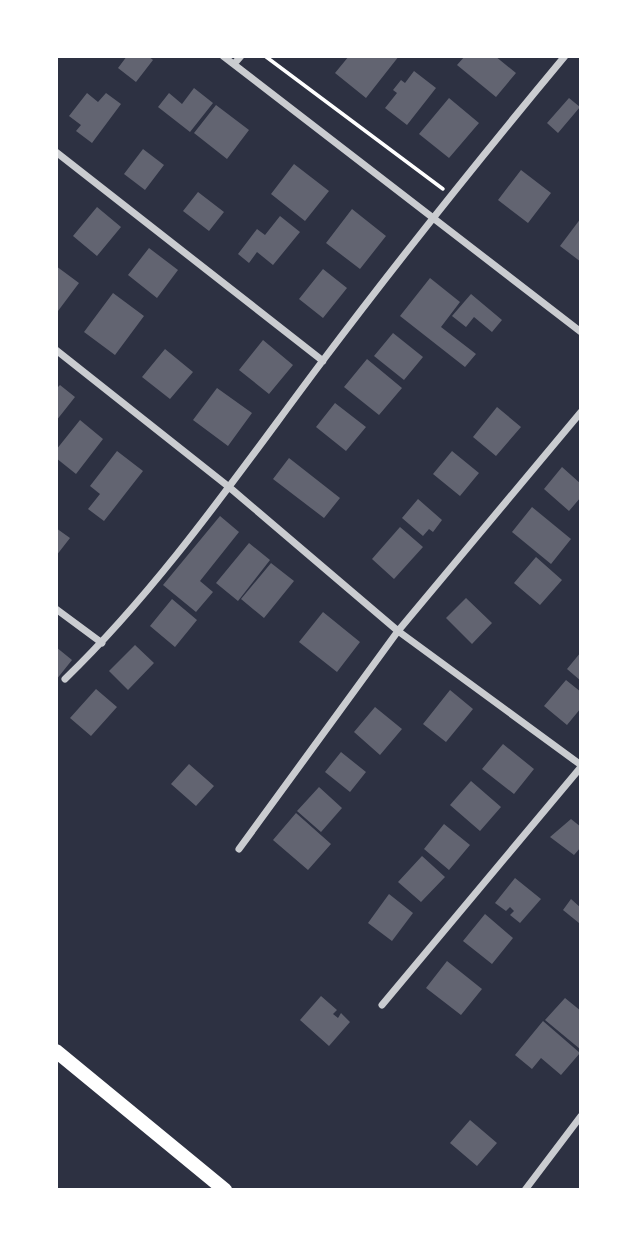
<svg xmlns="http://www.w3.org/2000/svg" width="637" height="1246" font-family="Overpass,sans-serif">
	<rect width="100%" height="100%" fill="#2d3142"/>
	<path fill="#626471" d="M127,56H148L153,60L136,82L118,68Z
		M349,56H399L366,98L335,73Z
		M465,56H495L516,73L496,97L457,65Z
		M414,71L436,88L407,125L385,108L397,93L393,90L401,80L405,83Z
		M194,88L213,103L190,132L158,107L169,93L182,104Z
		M87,93L98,102L106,93L121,104L92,143L76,131L81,125L69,116Z
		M449,98L479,123L449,158L419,134Z
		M569,98L580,107L558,133L547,123Z
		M216,105L249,130L227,159L194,133Z
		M143,149L164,165L145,190L124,174Z
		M294,164L329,191L305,221L271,194Z
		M521,170L551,193L528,223L498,200Z
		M198,192L224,212L209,231L183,211Z
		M97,207L121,227L97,256L73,236Z
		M352,209L386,236L360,269L326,243Z
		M280,216L300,232L273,265L257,252L249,263L238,254L257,229L265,235Z
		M581,218V262L560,246Z
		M149,248L178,270L157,298L128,275Z
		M56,266L79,283L58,311L56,310Z
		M323,269L347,288L323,318L299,299Z
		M430,278L460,302L441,327L476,354L465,367L400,316Z
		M113,293L144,316L115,355L84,332Z
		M471,294L502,320L492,332L474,317L466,327L452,316Z
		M393,333L423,357L404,380L374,356Z
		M263,340L293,365L269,394L239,370Z
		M165,349L193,372L170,399L142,377Z
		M367,359L402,388L379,415L344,387Z
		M60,385L75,397L56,421V389Z
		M217,388L252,413L228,446L193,420Z
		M335,403L366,427L346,451L316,427Z
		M497,407L521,427L496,456L473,437Z
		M80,420L103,439L76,474L56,458V450Z
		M117,451L143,471L104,521L88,509L100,494L90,486Z
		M452,451L479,473L460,496L433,474Z
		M289,458L340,498L324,518L273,479Z
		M562,467L581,484V497L569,511L544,489Z
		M418,499L442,520L433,532L429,529L423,536L402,518Z
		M532,507L571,539L551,564L512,532Z
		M220,516L239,532L200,581L213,592L196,612L163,585Z
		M400,527L423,547L394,579L372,559Z
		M56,528L70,538L56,556Z
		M249,543L270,560L238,601L216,583Z
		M536,557L562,580L540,605L514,583Z
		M271,563L294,581L264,618L241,599Z
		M466,598L492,623L472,644L446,618Z
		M172,599L197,620L175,647L150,626Z
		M323,612L360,642L337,672L299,642Z
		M135,645L154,663L128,690L109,671Z
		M56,647L72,660L56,680Z
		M581,652V681L567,669Z
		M566,680L581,692V708L567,725L544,706Z
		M96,689L117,707L91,736L70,718Z
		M450,690L473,709L446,742L423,724Z
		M375,707L402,729L380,755L354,732Z
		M503,744L534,769L514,794L482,769Z
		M341,752L366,772L350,792L325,772Z
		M189,764L214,786L196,806L171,784Z
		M471,781L501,807L480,831L450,805Z
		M319,787L342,808L321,832L297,811Z
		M296,813L331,844L308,870L273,840Z
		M571,819L581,827V847L574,855L550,837Z
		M444,824L470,845L449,870L424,849Z
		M422,856L445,877L421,902L398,882Z
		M515,878L541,899L520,923L510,915L514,911L510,907L506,911L495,903Z
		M389,894L413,913L392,941L368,923Z
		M571,899L581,908L579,923L563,910Z
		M485,914L513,938L492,964L463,941Z
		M447,961L482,989L461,1015L426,988Z
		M321,996L337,1010L333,1014L338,1018L341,1013L350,1022L329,1046L300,1020Z
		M565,998L581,1011L580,1049L545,1020Z
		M543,1021L580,1053L561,1075L541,1058L532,1069L515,1055Z
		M470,1120L497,1143L477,1166L450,1143Z"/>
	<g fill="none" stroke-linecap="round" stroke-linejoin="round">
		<path stroke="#fff" stroke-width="3.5" d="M265,56L443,189"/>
		<path stroke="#caccd0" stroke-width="7" d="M223,56L581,332
			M234,64L241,56
			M56,152L323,361
			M56,350L229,487L398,631L581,765
			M56,609L102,643
			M65,679C162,585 240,471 321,363C400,258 481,157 565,56
			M239,849L398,631L581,412
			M382,1005L581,767
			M525,1190L581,1116"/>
		<path stroke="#fff" stroke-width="14" d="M56,1051L225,1190"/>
	</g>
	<rect width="637" height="1246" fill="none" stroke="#ffffff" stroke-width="116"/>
</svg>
